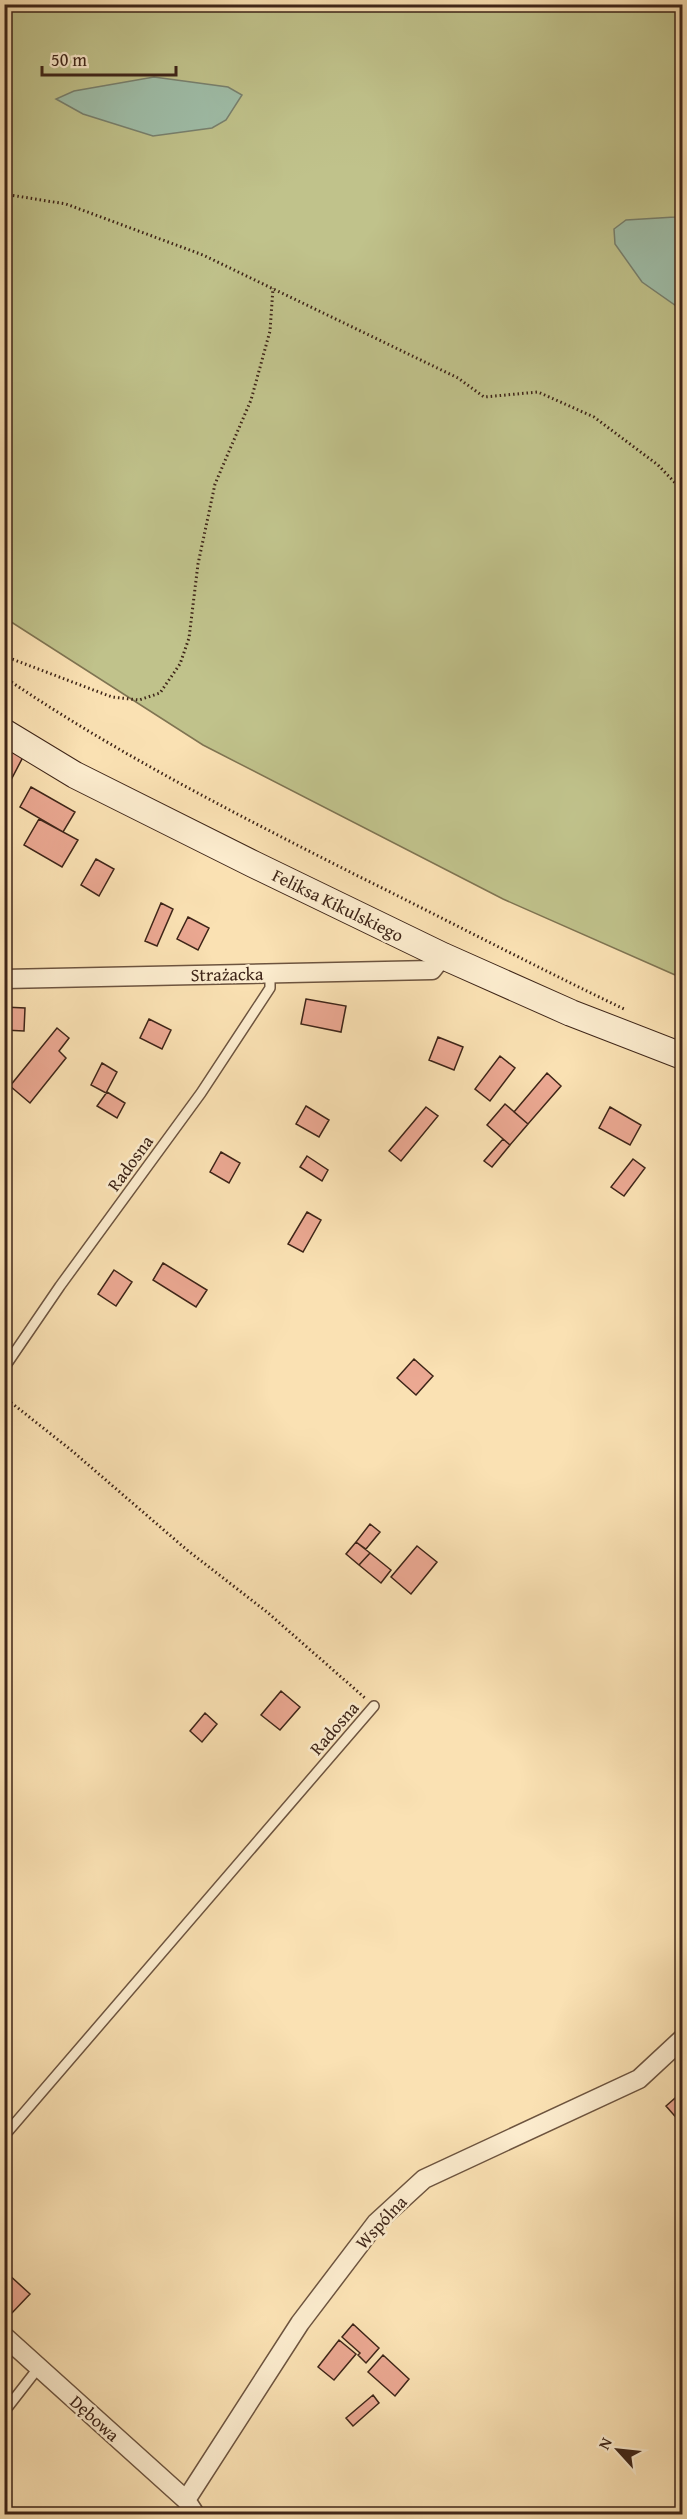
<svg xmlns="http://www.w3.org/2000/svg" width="687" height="2519" font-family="'Gentium Book Plus',serif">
	<rect width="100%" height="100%" fill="#fae1b3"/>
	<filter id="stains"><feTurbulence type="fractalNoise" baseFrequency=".00333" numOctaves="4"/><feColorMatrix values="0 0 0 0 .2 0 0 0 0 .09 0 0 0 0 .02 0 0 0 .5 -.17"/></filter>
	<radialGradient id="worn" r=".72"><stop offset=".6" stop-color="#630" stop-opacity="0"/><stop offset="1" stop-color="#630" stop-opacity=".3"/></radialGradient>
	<path fill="#c0c28b" stroke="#7f7452" stroke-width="1.5" d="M4,5H682V978L503,899L203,745L5,618Z"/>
	<path fill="#9fbea9" stroke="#78816f" stroke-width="1.5" d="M154,77L228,87L242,95L226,120L212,128L153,136L83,114L56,99L74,91Z
		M682,213V310L642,282L615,244L614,229L626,220L675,217Z"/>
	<path fill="#eba892" stroke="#3e2518" stroke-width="1.5" d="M4,746L23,757L11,780L4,776Z
		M31,787L75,812L63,832L20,807Z
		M39,819L78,840L62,867L24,845Z
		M96,859L114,869L99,896L81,885Z
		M161,903L173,909L157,946L145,941Z
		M188,917L209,928L198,950L177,939Z
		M306,999L346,1006L341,1032L301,1024Z
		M4,1007L25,1008L24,1031L4,1030Z
		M149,1019L171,1030L162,1049L140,1038Z
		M57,1028L69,1038L59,1051L66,1058L30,1103L10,1086Z
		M438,1037L463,1047L454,1070L429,1060Z
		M500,1056L515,1068L490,1101L475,1089Z
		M102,1063L117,1072L106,1093L91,1085Z
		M547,1073L561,1086L528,1124L514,1112Z
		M107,1092L125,1103L117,1118L97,1106Z
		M505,1104L528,1124L510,1145L487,1125Z
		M306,1106L329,1120L319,1137L296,1124Z
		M426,1107L438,1116L401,1161L389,1151Z
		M610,1107L641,1125L630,1145L599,1128Z
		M503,1139L510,1145L492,1167L484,1161Z
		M221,1152L240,1163L229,1183L210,1172Z
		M307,1156L328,1170L322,1181L300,1167Z
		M633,1159L645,1168L624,1196L611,1187Z
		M307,1212L321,1220L303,1252L288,1244Z
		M163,1263L207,1290L196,1307L153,1280Z
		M114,1270L132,1282L116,1306L98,1294Z
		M414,1359L433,1376L416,1395L397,1378Z
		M370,1524L380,1532L366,1549L356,1542Z
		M356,1542L370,1553L359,1565L346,1554Z
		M417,1546L437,1562L411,1594L391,1577Z
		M370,1553L391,1570L381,1583L359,1565Z
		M281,1691L300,1707L280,1730L261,1715Z
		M205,1713L217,1724L202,1742L190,1731Z
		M682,2092V2120L680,2122L666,2106Z
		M7,2273L30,2294L10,2315L4,2310V2276Z
		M353,2324L379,2348L366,2363L358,2355L360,2353L342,2337Z
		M339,2340L356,2354L334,2380L318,2367Z
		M383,2355L409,2379L395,2396L368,2372Z
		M373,2395L379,2403L353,2426L346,2418Z"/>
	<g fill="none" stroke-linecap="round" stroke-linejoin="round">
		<defs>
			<path id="service" d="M4,1368L60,1286L201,1093L270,988V973
				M4,2136L374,1706
				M4,2412L39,2367"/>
			<path id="minor" d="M4,979L432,970L443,956
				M4,2336L186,2500
				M195,2514L186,2500L300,2323L376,2223L424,2179L639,2079L682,2039"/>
			<path id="secondary" d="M4,732L75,775L253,864L443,956L571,1013L682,1056"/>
		</defs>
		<use href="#service" stroke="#6d543f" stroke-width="12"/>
		<use href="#minor" stroke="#6d543f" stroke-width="21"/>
		<use href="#secondary" stroke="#3e2518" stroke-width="28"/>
		<path stroke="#3e2518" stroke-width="3" stroke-dasharray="1.5 3" stroke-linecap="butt" d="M4,194L66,204L203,255L458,378L484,397L538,392L594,417L658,465L682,490
			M4,656L112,697L139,700L160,693L180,664L189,638L198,564L215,484L251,400L270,331L273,288
			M4,677C114,752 234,813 352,873C443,918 532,965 624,1009
			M4,1397L71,1450L187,1550L267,1612L365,1698"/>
		<use href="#service" stroke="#fcecce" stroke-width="9"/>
		<use href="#minor" stroke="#fcecce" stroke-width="18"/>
		<use href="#secondary" stroke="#fcecce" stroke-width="26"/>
	</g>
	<g text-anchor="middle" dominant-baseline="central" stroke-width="5" stroke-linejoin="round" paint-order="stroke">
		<g font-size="18" fill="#3e2518" stroke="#fcecce">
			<text transform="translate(338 905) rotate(26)">Feliksa Kikulskiego</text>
			<text transform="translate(227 974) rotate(-1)">Strażacka</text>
			<text transform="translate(130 1163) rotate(-54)">Radosna</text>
			<text transform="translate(334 1728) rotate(-49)">Radosna</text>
			<text transform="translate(381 2222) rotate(-47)">Wspólna</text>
			<text transform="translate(95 2418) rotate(42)">Dębowa</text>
		</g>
	</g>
	<rect width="687" height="2519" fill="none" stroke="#fae1b3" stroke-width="24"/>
	<rect x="6" y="6" width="675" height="2507" fill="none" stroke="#3e2518" stroke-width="3"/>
	<rect x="12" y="12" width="663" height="2495" fill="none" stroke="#3e2518" stroke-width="1.5"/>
	<g transform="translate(618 2450) rotate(297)" stroke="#fcecce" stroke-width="4.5" paint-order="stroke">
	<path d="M0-4.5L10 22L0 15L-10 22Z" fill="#3e2518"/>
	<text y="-9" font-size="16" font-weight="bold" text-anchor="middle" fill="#3e2518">N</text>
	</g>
	<path d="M42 66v9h134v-9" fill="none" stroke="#3e2518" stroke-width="3"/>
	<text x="51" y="66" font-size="18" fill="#3e2518" stroke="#fcecce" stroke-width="4.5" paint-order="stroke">50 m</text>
	<rect width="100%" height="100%" filter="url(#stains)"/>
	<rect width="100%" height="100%" fill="url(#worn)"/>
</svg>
